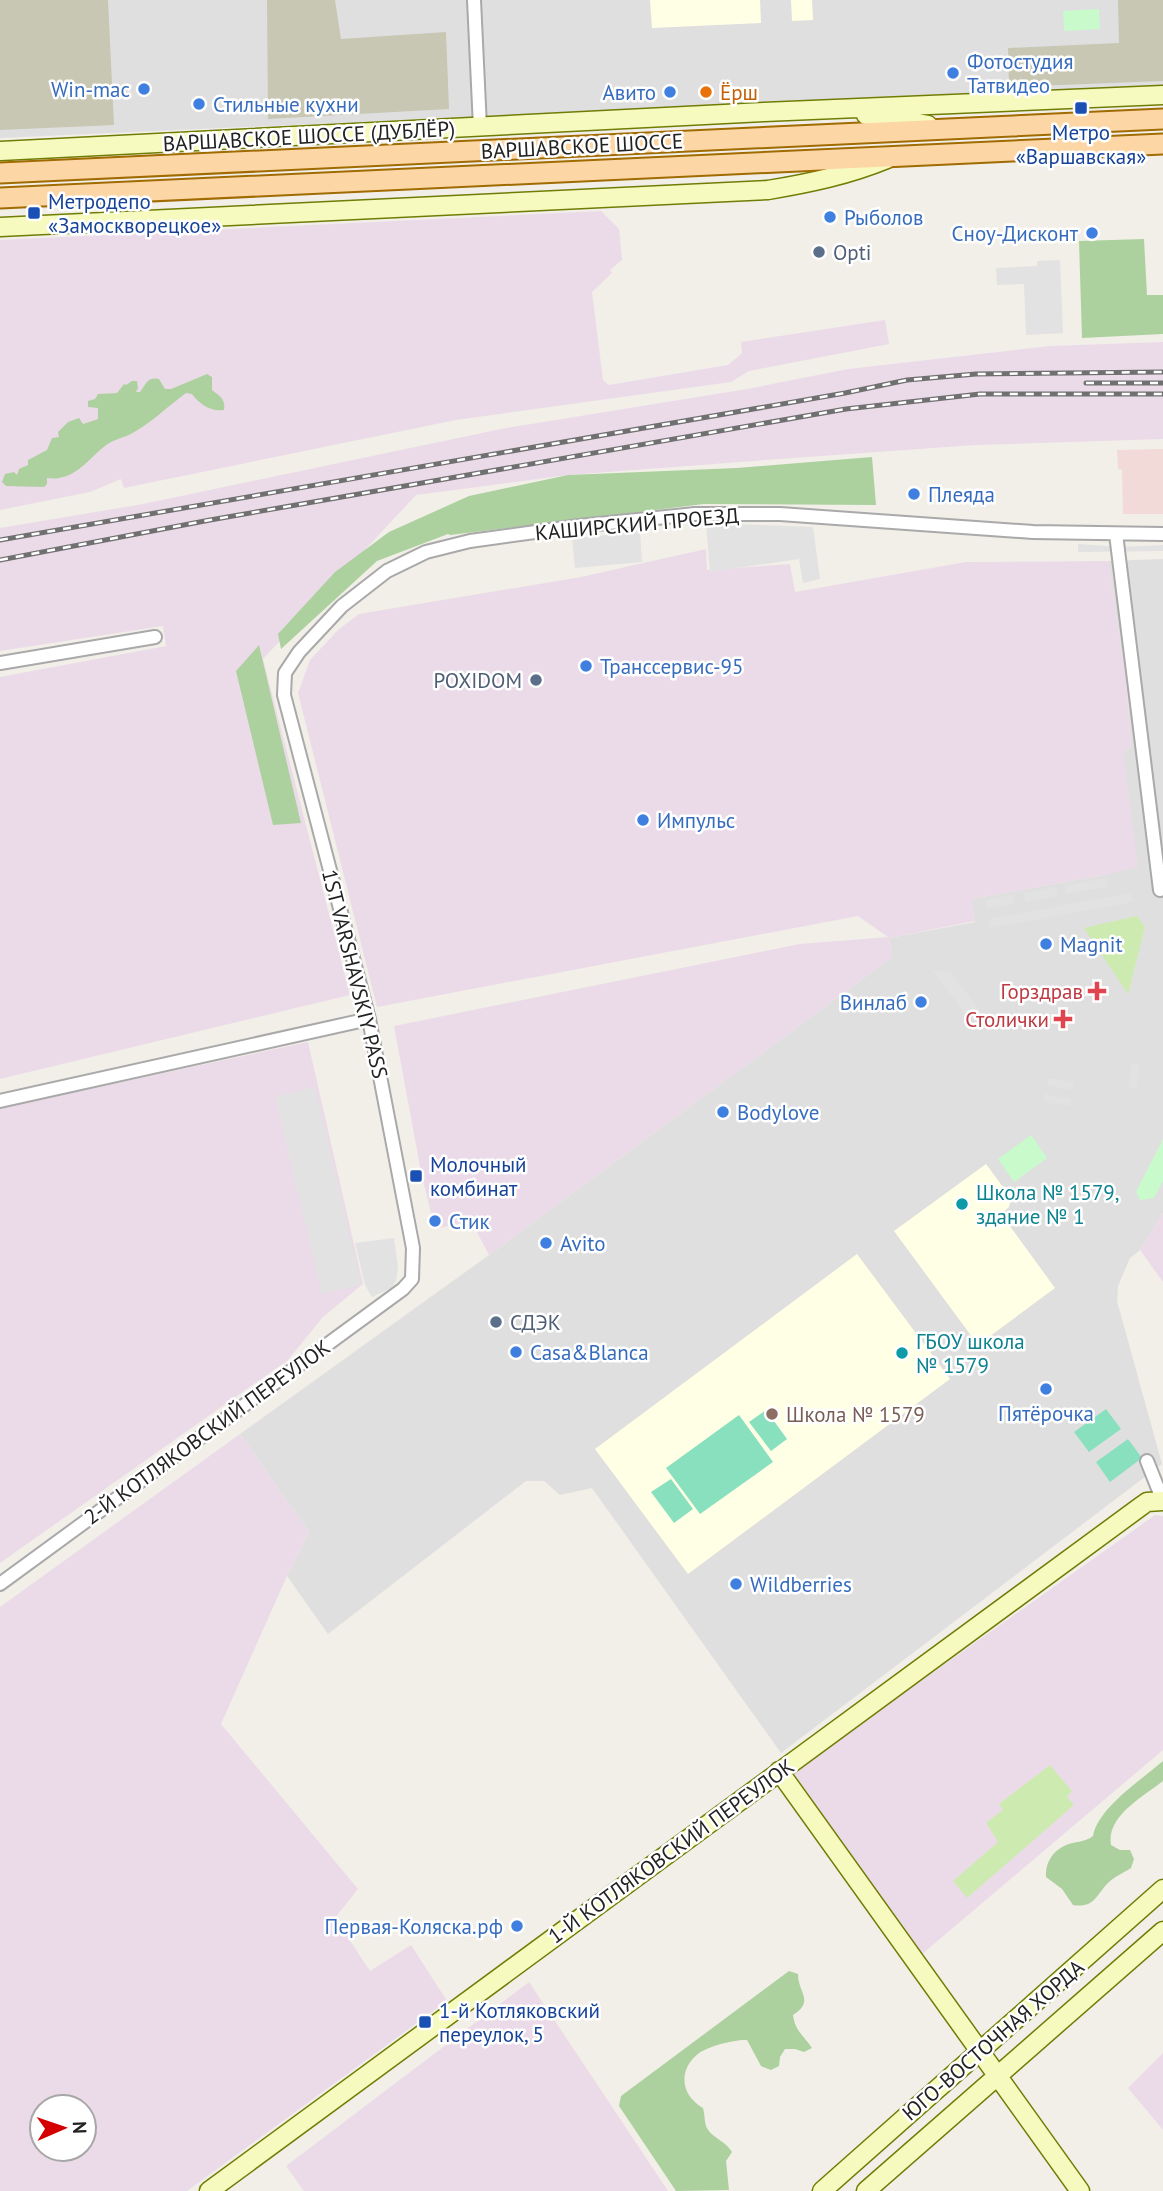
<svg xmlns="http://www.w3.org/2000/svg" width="1163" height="2191" font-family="'PT Sans',sans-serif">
	<rect width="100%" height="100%" fill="#f2efe9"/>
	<path fill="#e0dfdf" d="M0,0H1163V86L0,138Z
		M1163,559V1213L1140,1250L1130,1258L1118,1286L1117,1301L1162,1464L781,1753L592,1488L560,1495L544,1481H526L328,1634L287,1576L309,1532L240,1434L489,1255L892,957L889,938L975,922L971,899L1104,875L1123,752L1131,747L1127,687L1108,561Z"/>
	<path fill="#f2dad9" d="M1163,449V514H1123L1122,470L1118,469L1117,450Z"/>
	<path fill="#ebdbe8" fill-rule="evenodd" d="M601,211L619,229L622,260L610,270L612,273L592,292L603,380L609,385L728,365L742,353L741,342L885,320L889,344L749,371L731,382L456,420L124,488L121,479L90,492L0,510V240Z
		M1163,342V439L975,445L780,459L568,475L416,495L263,659L350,995L0,1079V677L166,646L163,626L0,651V528L143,504L501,429L747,389L848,369L1050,346Z
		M706,549L707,570L790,564L795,592L966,562L1108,561L1127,687L1131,747L1123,752L1138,867L1104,875L971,899L975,921L889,938L892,957L489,1255L471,1221L435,1229L421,1172L394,1026L800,944L888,937L858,916L377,1007L298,693L310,660L338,630L359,614L581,577Z
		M308,1042L363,1284L323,1317L288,1360L0,1563V1108Z
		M1163,1213V1282L1140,1250Z
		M240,1434L309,1532L287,1576L221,1724L358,1889L335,1918L370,1971L411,1945L447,2001L187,2191H0V1607ZM42,2107H84V2149H42Z
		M1155,1515L1163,1516V1750L921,1955L793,1772Z
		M529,1982L668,2191H304L286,2166Z
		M1163,2053V2130L1128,2088Z"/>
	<path fill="#ffffe5" d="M650,0H760L761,23L652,28Z
		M791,0H812L813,20L792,21Z
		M986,1164L1011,1198L1009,1207L1001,1214L1055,1288L978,1345L894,1231Z
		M857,1254L950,1379L688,1574L595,1449Z"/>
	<path fill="#c7c7b4" d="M0,0H108L114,125L0,130Z
		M267,0H335L341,39L446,32L449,109L268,119Z
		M1118,0H1163V81L1009,87L1008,48L1119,43Z"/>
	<path fill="#cdebb0" d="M1137,916L1145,927L1128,994L1084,928Z
		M1050,1765L1072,1791L1067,1797L1074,1805L967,1898L953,1881L998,1842L986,1823L1003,1810L999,1804Z"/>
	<path fill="#add19e" d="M1144,239L1147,295H1163V334L1082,338L1079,241Z
		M207,374L212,377V390C220,396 226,400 224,410C211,412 199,404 192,394L186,393C168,406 149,425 129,435C121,438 111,441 105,446C87,460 74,482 47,478V484L44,487L6,486L2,482L5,474L14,472L17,475L19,469L28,465V460L47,450L52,438L59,437L58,432L68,422L79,418L83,424L98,419V408L88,407V401L95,399L98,394L117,393L124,384L126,385L132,381H137L138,388L136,392H140C147,383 147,377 159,379L165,389H171Z
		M872,457L876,505L704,504L450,535L448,534L377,561L281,649L278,634L335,572L389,532L469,496L568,475L737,468Z
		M259,645L301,823L273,825L236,671Z
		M1163,1761V1781C1143,1797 1106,1816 1111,1845L1120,1850H1130L1134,1859L1131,1868C1123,1873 1112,1878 1106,1885C1095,1898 1093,1908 1073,1905L1062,1889L1046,1877C1045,1864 1052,1851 1066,1845C1075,1841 1084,1843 1093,1836C1098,1808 1141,1780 1163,1761Z
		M789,1971L798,1974C798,1993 815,2001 793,2015C795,2031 804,2036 812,2048L804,2052L795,2049H785L780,2057L779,2066L771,2070L761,2066L747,2040C736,2039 709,2046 699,2053C678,2069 680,2095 703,2108C705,2114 704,2120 706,2126C710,2137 726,2141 732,2152L726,2161L729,2190L676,2191L619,2106L621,2096Z"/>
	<path fill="#c8facc" d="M1099,9L1100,29L1064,31L1063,11Z
		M1031,1135L1047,1158L1014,1182L998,1159Z
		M1163,1139V1181L1154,1198L1140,1200L1136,1192Z"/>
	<path fill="#88e0be" d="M1106,1409L1121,1429L1089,1452L1074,1432Z
		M766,1410L787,1439L771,1451L749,1422Z
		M739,1415L773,1462L700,1514L666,1468Z
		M1128,1439L1142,1458L1110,1482L1096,1462Z
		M671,1479L693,1509L674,1523L651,1492Z"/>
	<path fill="#e2e2e2" d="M1060,260L1063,333L1026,335L1024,284L997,285L996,268L1037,266V261Z
		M706,523L813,527L820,579L803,583L799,559L710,572Z
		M640,531L642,562L575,568L572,536L580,538Z
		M1078,544L1120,547L1163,545V551L1078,552Z
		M1105,878L1107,887L1066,894L1065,886Z
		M1056,887L1057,896L1025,902L1024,893Z
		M1131,893L1133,902L990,928L989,919Z
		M1013,895L1014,904L987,909L985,900Z
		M933,970L951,972L983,1015L965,1014Z
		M1132,1063L1140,1064L1136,1089L1128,1088Z
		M1048,1078L1074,1082L1073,1090L1047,1085Z
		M315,1087L361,1284L322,1294L275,1097Z
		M1045,1094L1071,1099L1070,1106L1044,1102Z
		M394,1238L398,1267L396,1281L391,1288L372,1297L365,1285L355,1243Z"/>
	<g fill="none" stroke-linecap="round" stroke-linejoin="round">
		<defs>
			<path id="street" d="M474,0L480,127
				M1116,534L1160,890
				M0,663L155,637
				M0,1101L369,1019
				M1147,1461L1159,1491L1163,1495
				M0,1584L403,1289L412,1279L413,1248L369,1019L284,695L285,673L299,652L342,606L387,571L426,552L470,541L579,526L695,514H780L1033,532L1163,534"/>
			<path id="secondary" d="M866,115L928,125
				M0,151L764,112L1163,95
				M0,227L768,190C810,183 848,175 887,159
				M779,1771L1080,2191
				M209,2191L1140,1507L1147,1502L1163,1501
				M822,2191L1163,1889
				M866,2191L1163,1931"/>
			<path id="primary" d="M0,173L1163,119
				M0,198L1163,144"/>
		</defs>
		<use href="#street" stroke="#a9a9a9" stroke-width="16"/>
		<use href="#secondary" stroke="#707d05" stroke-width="21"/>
		<use href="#primary" stroke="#a06b00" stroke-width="23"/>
		<use href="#street" stroke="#fff" stroke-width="12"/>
		<use href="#secondary" stroke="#f7fabf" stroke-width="18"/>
		<use href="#primary" stroke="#fcd6a4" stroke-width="19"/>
		<defs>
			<path id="rail" d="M1086,383H1163
				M0,540L845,393L907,380L976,374L1163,372
				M0,560L210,520L846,409L980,394H1163"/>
		</defs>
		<use href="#rail" stroke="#707070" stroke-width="5"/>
		<use href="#rail" stroke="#fff" stroke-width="2.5" stroke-dasharray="8" stroke-linecap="butt"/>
	</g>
	<g fill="#3f7fe0" stroke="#fff" stroke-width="2.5">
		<circle cx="953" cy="73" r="7"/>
		<circle cx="144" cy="89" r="7"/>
		<circle cx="670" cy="92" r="7"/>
		<circle cx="199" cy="104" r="7"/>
		<circle cx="830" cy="217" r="7"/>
		<circle cx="1092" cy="233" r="7"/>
		<circle cx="914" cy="494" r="7"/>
		<circle cx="586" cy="666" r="7"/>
		<circle cx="643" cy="820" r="7"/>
		<circle cx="1046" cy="944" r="7"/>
		<circle cx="921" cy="1002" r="7"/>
		<circle cx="723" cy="1112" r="7"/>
		<circle cx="435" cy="1221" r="7"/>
		<circle cx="546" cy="1243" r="7"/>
		<circle cx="516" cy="1352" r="7"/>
		<circle cx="1046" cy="1389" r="7"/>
		<circle cx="736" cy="1584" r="7"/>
		<circle cx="517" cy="1926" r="7"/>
	</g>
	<circle fill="#e8710a" stroke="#fff" stroke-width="2.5" cx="706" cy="92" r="7"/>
	<g fill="#1a4fb4" stroke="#fff" stroke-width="2.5">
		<rect x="1074" y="101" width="14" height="14" rx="3.5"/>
		<rect x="27" y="206" width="14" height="14" rx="3.5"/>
		<rect x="409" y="1169" width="14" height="14" rx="3.5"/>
		<rect x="418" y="2015" width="14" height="14" rx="3.5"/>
	</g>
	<g fill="#5c6f8a" stroke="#fff" stroke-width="2.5">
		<circle cx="819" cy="252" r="7"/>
		<circle cx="536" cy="680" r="7"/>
		<circle cx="496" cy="1322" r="7"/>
	</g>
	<g fill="#e0444e" stroke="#fff" stroke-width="2.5">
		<path d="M1093.5 980.5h7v7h7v7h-7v7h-7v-7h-7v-7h7z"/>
		<path d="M1059.5 1008.5h7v7h7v7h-7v7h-7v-7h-7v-7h7z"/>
	</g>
	<g fill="#0f9aa8" stroke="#fff" stroke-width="2.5">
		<circle cx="962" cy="1204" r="7"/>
		<circle cx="902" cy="1353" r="7"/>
	</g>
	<circle fill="#8d6e63" stroke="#fff" stroke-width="2.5" cx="772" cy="1414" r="7"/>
	<g text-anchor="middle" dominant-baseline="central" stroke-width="5" stroke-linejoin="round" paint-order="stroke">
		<g font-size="21" fill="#366cbe" stroke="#fff" text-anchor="start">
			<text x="967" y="61">Фотостудия<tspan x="967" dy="24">Татвидео</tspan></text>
			<text x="130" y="89" text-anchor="end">Win-mac</text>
			<text x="656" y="92" text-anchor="end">Авито</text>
			<text x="213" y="104">Стильные кухни</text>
			<text x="844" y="217">Рыболов</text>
			<text x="1078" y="233" text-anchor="end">Сноу-Дисконт</text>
			<text x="928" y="494">Плеяда</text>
			<text x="600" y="666">Транссервис-95</text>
			<text x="657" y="820">Импульс</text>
			<text x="1060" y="944">Magnit</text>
			<text x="907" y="1002" text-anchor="end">Винлаб</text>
			<text x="737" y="1112">Bodylove</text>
			<text x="449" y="1221">Стик</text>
			<text x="560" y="1243">Avito</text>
			<text x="530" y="1352">Casa&amp;Blanca</text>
			<text x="1046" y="1413" text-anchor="middle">Пятёрочка</text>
			<text x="750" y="1584">Wildberries</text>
			<text x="503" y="1926" text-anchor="end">Первая-Коляска.рф</text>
		</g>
		<g font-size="21" fill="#c56008" stroke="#fff" text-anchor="start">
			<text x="720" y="92">Ёрш</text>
		</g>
		<g font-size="21" fill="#164399" stroke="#fff" text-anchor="start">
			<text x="1081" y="132" text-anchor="middle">Метро<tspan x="1081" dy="24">«Варшавская»</tspan></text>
			<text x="48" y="201">Метродепо<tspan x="48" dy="24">«Замоскворецкое»</tspan></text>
			<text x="430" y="1164">Молочный<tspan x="430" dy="24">комбинат</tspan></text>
			<text x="439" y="2010">1-й Котляковский<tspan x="439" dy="24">переулок, 5</tspan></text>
		</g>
		<g font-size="21" fill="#222" stroke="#fff">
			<text transform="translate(309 136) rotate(-3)">ВАРШАВСКОЕ ШОССЕ (ДУБЛЁР)</text>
			<text transform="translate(582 146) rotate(-3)">ВАРШАВСКОЕ ШОССЕ</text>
			<text transform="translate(637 524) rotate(-5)">КАШИРСКИЙ ПРОЕЗД</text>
			<text transform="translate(355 974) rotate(76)">1ST VARSHAVSKIY PASS</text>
			<text transform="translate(207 1432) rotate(-36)">2-Й КОТЛЯКОВСКИЙ ПЕРЕУЛОК</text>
			<text transform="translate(671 1851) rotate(-36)">1-Й КОТЛЯКОВСКИЙ ПЕРЕУЛОК</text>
			<text transform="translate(993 2040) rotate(-41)">ЮГО-ВОСТОЧНАЯ ХОРДА</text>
		</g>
		<g font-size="21" fill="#4e5e75" stroke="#fff" text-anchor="start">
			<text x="833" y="252">Opti</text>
			<text x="522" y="680" text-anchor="end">POXIDOM</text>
			<text x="510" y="1322">СДЭК</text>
		</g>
		<g font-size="21" fill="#be3a42" stroke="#fff" text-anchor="end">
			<text x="1083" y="991">Горздрав</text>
			<text x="1049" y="1019">Столички</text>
		</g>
		<g font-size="21" fill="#0d838f" stroke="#fff" text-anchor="start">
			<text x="976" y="1192">Школа № 1579,<tspan x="976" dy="24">здание № 1</tspan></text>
			<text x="916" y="1341">ГБОУ школа<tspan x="916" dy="24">№ 1579</tspan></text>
		</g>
		<g font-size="21" fill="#785e54" stroke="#fff" text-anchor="start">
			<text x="786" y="1414">Школа № 1579</text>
		</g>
	</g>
	<g transform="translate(63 2128) rotate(88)"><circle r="33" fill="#ffffff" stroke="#a7a7a7" stroke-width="2"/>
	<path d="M0-5L12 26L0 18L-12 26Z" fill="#d40000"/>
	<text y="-10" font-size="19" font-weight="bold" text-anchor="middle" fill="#222222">N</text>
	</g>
</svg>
